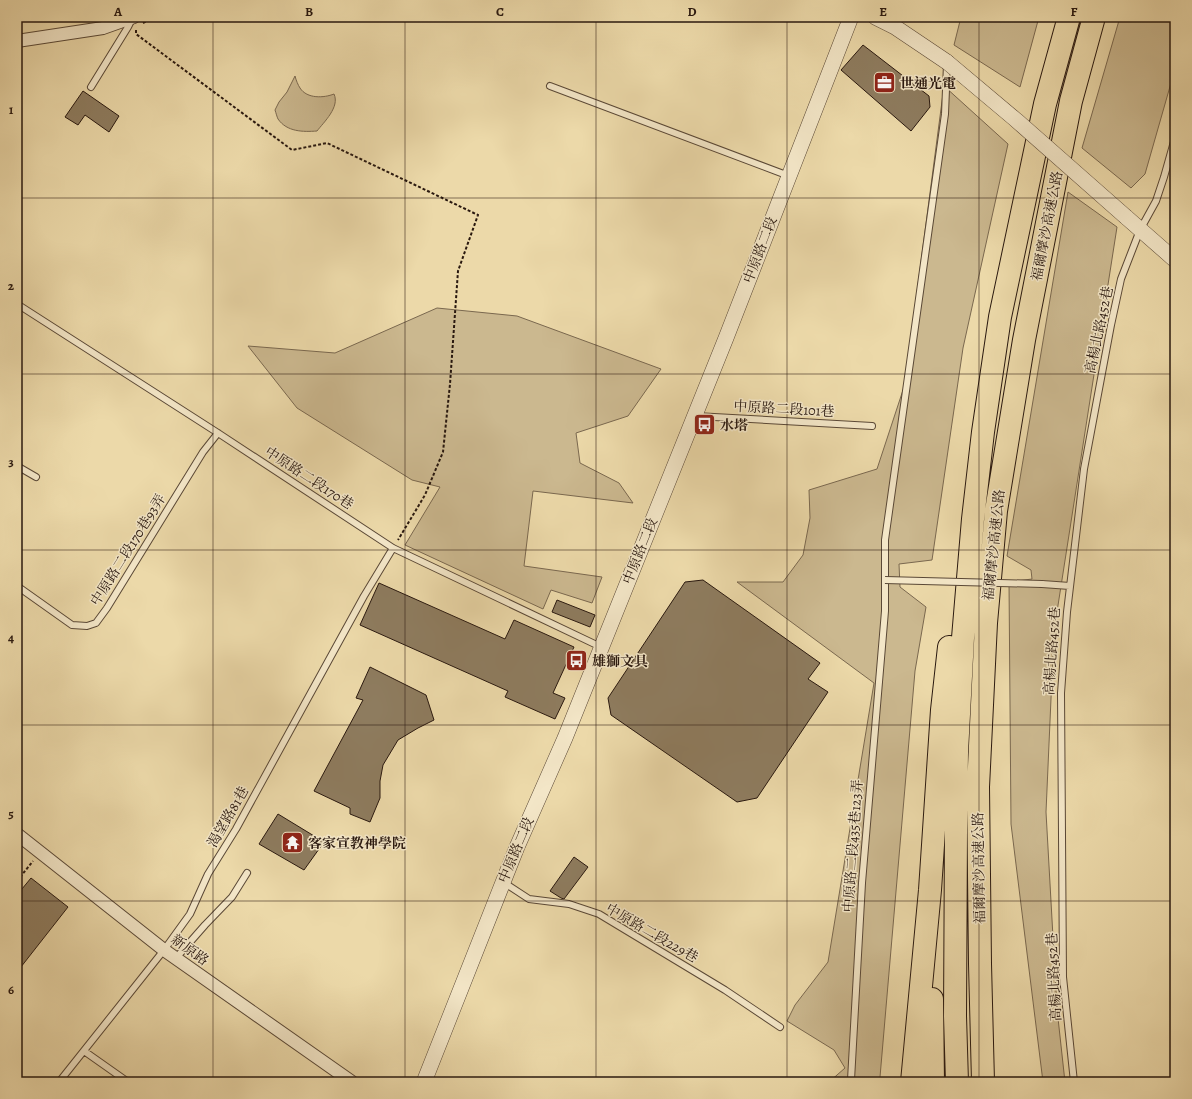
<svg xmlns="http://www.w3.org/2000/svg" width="1192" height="1099" font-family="Alegreya,'Noto Serif TC',serif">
	<rect width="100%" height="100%" fill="#ecd9a9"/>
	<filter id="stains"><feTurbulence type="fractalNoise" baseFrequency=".005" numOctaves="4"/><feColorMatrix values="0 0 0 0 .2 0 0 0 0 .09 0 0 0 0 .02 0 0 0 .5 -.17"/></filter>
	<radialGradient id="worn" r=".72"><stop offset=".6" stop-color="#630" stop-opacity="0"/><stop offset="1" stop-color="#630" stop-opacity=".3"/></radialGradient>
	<path fill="#cbb88f" stroke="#7a684f" d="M961,17H1039L1020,87L954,45Z
		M1120,17H1175V69L1145,174L1131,188L1082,148Z
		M295,76C296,80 298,85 300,88C307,99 324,98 334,94C340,107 324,122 317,131C303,132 287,132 278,119C277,117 276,113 275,110L279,102L287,92Z
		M944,86L1008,144L963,348L932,560L899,564L900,587L926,607L915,671L880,1077L877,1082H829L845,1068L834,1050L787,1021L795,1005L828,962L874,683L737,582H783L803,555L810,518L809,490L877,469L905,384Z
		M1068,192L1117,227L1054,631L1046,812L1057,1009L1065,1082H1043L1011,824L1009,582L1032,579L1031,570L1007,556Z
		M437,308L517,316L661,369L628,416L576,433L580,463L619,483L633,503L533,491L524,566L602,577L592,603L551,590L543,609L405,545L440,487L412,480L297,408L248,346L335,353Z"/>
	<path fill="#8e7c5f" stroke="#29180f" d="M863,45L929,96L930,107L911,131L841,70Z
		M83,91L119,116L109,132L85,115L78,125L65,117Z
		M703,580L820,663L808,679L828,692L757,798L737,802L611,715L608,698L685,582Z
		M379,583L505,639L514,620L574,647L553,693L565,698L555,719L505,697L508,691L360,625Z
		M557,600L595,615L590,627L552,612Z
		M370,667L426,695L434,720L418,728L398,740L383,765L380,781V798L370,822L350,814V808L314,791L363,700L356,698Z
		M278,814L324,842L304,870L259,844Z
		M574,857L588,867L564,899L561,898L550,891Z
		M31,878L68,907L17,972V895Z"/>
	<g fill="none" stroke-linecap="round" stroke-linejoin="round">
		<defs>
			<path id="service" d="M17,21L21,17
				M895,27L900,17
				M550,86L789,176
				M91,87L128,27L132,19
				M17,304L218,433L393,548L601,647
				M696,416L872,426
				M17,466L36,477
				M1042,584L1070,586
				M17,586L72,625L87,626L96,623L107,608L203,452L218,433
				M503,882L529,899L569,904L599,914L725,990L780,1027
				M176,958L205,925L232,897L247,873
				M84,1051L128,1082
				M59,1082L164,950L190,914L208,874L236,829L364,596L393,548
				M849,1082L851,1080L862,883L885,611V540L945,114L947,64
				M1074,1082L1063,977L1061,693L1067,612L1084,469L1111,325L1121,279L1140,230L1156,201L1164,177L1175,138"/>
			<path id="minor" d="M17,41L103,28L134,17
				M17,834L164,950L352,1082"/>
			<path id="tertiary" d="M875,17L895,27L947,62
				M1126,217L1175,260
				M424,1082L517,847L565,738L726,338L851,17"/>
			<path id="motorway" d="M932,999L933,1082
				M912,1082L930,890L942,710L949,647
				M957,1082L955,1016L956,830L957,752L963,638L973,519L983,432L1000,317L1045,104L1069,17
				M983,1082L980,964L978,787L986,623L996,511L1024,340L1071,101L1094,17"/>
		</defs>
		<use href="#service" stroke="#5a4836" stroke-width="8"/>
		<use href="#minor" stroke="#5a4836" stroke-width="14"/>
		<use href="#tertiary" stroke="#5a4836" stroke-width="16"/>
		<use href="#motorway" stroke="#29180f" stroke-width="24"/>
		<path stroke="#29180f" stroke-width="2" stroke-dasharray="3 2" stroke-linecap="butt" d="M143,23L155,17
			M136,30V34L292,150L327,143L478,215L458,271L450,384L443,452L425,495L398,540
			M17,881L33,861"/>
		<use href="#service" stroke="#f3e6c7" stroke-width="6"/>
		<use href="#minor" stroke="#f3e6c7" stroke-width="12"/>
		<use href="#tertiary" stroke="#f3e6c7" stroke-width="15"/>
		<use href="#motorway" stroke="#ecd9a9" stroke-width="22"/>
		<defs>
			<path id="service-bridge" d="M885,580L1042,584"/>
			<path id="tertiary-bridge" d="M947,62L1016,120L1126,217"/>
		</defs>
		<use href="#service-bridge" stroke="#5a4836" stroke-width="8" stroke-linecap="butt"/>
		<use href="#tertiary-bridge" stroke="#5a4836" stroke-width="16" stroke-linecap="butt"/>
		<use href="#service-bridge" stroke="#f3e6c7" stroke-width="6"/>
		<use href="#tertiary-bridge" stroke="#f3e6c7" stroke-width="15"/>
	</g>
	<path fill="none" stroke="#29180f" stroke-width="1" stroke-opacity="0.55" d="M213,17V1082M405,17V1082M596,17V1082M787,17V1082M979,17V1082M17,198H1175M17,374H1175M17,550H1175M17,725H1175M17,901H1175"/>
	<defs>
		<symbol id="office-square" viewBox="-11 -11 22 22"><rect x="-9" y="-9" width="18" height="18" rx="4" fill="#8f2418" stroke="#f3e6c7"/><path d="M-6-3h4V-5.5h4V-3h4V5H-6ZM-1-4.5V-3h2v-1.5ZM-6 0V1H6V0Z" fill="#fff"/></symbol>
		<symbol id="bus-square" viewBox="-11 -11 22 22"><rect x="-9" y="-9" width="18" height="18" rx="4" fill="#8f2418" stroke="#f3e6c7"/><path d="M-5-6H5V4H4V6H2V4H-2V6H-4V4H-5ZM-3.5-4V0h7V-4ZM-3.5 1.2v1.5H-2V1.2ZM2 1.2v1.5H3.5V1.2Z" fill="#fff"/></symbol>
		<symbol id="temple-square" viewBox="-11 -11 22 22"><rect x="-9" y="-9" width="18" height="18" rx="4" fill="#8f2418" stroke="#f3e6c7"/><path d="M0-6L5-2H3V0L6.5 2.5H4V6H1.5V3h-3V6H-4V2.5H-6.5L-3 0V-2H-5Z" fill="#fff"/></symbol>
	</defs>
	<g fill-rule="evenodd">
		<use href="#office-square" x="872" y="70" width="25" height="25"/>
		<use href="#bus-square" x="692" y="412" width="25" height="25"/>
		<use href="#bus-square" x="564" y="648" width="25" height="25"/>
		<use href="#temple-square" x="280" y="830" width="25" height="25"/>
	</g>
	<g text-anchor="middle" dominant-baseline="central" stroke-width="3" stroke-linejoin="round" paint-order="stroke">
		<g font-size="14" font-weight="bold" fill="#29180f" stroke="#f3e6c7" text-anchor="start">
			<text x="900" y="83">世通光電</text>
			<text x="720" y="425">水塔</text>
			<text x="592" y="661">雄獅文具</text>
			<text x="308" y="843">客家宣教神學院</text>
		</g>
		<g font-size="14" fill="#29180f" stroke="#f3e6c7">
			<text transform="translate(1047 226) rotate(-79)">福爾摩沙高速公路</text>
			<text transform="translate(760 250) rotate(-69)">中原路二段</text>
			<text transform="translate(1099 330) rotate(-78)">高楊北路452巷</text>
			<text transform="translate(784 409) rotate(3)">中原路二段101巷</text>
			<text transform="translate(309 478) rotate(33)">中原路二段170巷</text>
			<text transform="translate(994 545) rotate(-84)">福爾摩沙高速公路</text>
			<text transform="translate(128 550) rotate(-58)">中原路二段170巷93弄</text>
			<text transform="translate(640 551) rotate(-68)">中原路二段</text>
			<text transform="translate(1052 651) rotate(-86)">高楊北路452巷</text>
			<text transform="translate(228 817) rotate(-60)">渴望路81巷</text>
			<text transform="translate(853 846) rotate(-86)">中原路二段435巷123弄</text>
			<text transform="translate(516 850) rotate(-67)">中原路二段</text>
			<text transform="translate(979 868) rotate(-91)">福爾摩沙高速公路</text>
			<text transform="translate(652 933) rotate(30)">中原路二段229巷</text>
			<text transform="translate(190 950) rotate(36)">新原路</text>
			<text transform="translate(1054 977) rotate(-93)">高楊北路452巷</text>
		</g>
	</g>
	<rect width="1192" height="1099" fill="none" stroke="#ecd9a9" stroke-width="44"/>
	<rect x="22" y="22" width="1148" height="1055" fill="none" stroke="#29180f" stroke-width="1.5"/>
	<g font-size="13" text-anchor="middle" font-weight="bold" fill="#29180f">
		<text x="118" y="16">A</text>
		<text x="309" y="16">B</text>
		<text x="500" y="16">C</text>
		<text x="692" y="16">D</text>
		<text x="883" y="16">E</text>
		<text x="1074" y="16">F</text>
		<text x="11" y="114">1</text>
		<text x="11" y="290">2</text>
		<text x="11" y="466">3</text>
		<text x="11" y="642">4</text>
		<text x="11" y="818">5</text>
		<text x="11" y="994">6</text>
	</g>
	<rect width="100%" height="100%" filter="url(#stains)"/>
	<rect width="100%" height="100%" fill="url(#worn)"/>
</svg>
